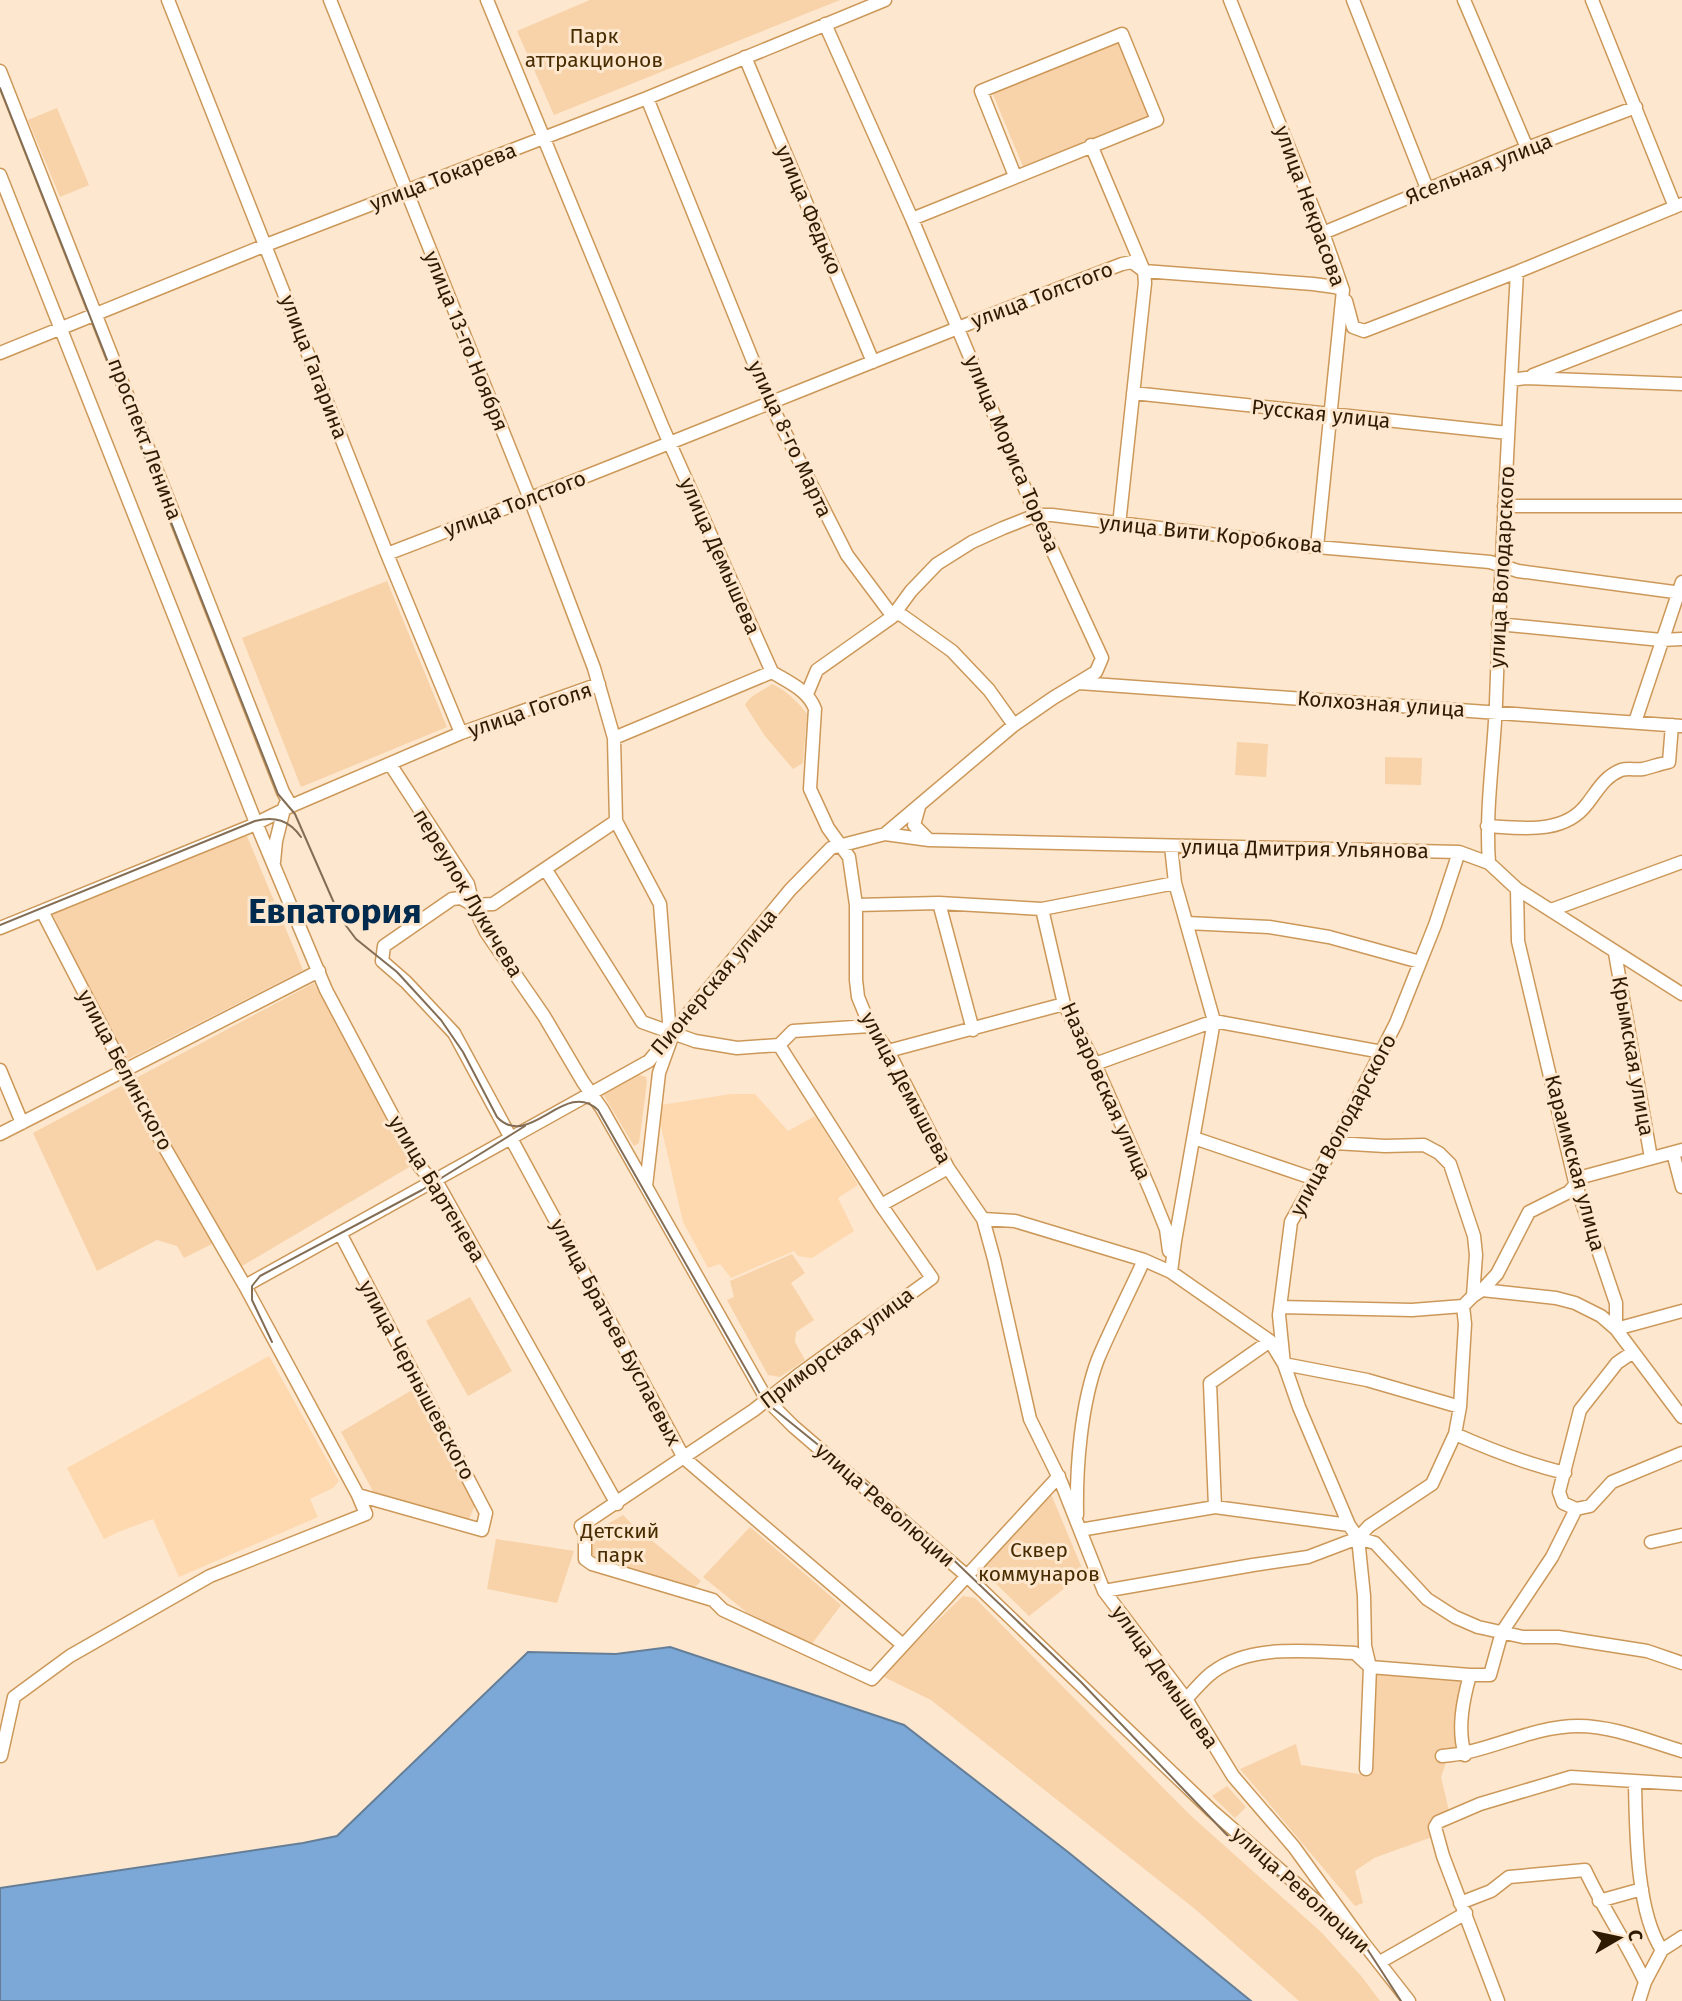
<svg xmlns="http://www.w3.org/2000/svg" width="1682" height="2001" font-family="'Fira Sans',sans-serif">
	<rect width="100%" height="100%" fill="#fde7ce"/>
	<path fill="#fed9b0" d="M731,1094H755L788,1131L815,1116L858,1185L838,1198L854,1231L812,1258L798,1256L794,1251L731,1278L720,1264L708,1268L683,1222L660,1122L661,1105Z
		M269,1356L339,1481L333,1488L310,1499L318,1517L179,1577L153,1519L118,1532L104,1539L67,1468Z"/>
	<path fill="#f8d2a8" d="M590,0H840L554,115L517,31Z
		M1122,39L1152,116L1024,169L992,92Z
		M57,108L89,185L60,197L28,120Z
		M387,581L447,727L301,787L242,638Z
		M772,684C787,691 797,701 807,714L803,763L793,769L765,736L745,705C751,694 762,692 772,684Z
		M1237,742L1268,744L1266,777L1235,775Z
		M1385,757L1422,758L1421,785L1385,784Z
		M246,834L303,970L126,1060L52,913Z
		M314,983L411,1166L242,1266L224,1238L184,1258L177,1246L157,1240L97,1271L33,1133Z
		M637,1074L646,1077L647,1082L639,1143L634,1146L603,1094Z
		M792,1254L805,1273L791,1283L814,1320L796,1332L795,1342L805,1360L780,1377L768,1375L727,1300L734,1297L730,1281Z
		M470,1297L512,1371L468,1396L426,1321Z
		M412,1390L476,1503L468,1521L375,1495L341,1432Z
		M1051,1494L1084,1573L1029,1616L980,1568Z
		M623,1515L632,1524L701,1581L692,1590L592,1557C591,1529 602,1528 623,1515Z
		M750,1527L841,1605L811,1645L755,1619L703,1577Z
		M496,1539L574,1551L557,1603L487,1589Z
		M963,1596L975,1598L1190,1815L1321,1932L1362,1977L1380,2001H1299L1195,1909L931,1700L884,1677L899,1658Z
		M1371,1668L1466,1676L1462,1756L1448,1757L1441,1777L1449,1811L1432,1837L1374,1858L1355,1871L1363,1903L1355,1906L1240,1769L1296,1744L1301,1765L1359,1774L1368,1772Z
		M1227,1786L1246,1807L1235,1818L1212,1796Z"/>
	<path fill="#7ca8d7" stroke="#657e97" stroke-width="2" d="M670,1647L904,1725L1068,1852L1251,2001H0V1888L303,1843L337,1836L528,1652L616,1654Z"/>
	<g fill="none" stroke-linecap="round" stroke-linejoin="round">
		<defs>
			<path id="minor" d="M168,0L387,554L461,733
				M330,0L530,499L594,668L614,738L772,672
				M487,0L663,428L772,672C788,682 808,690 815,709L810,789L828,828L849,857L856,905V980L858,997L870,1026L888,1051L948,1168L983,1219L994,1259L1030,1419L1061,1482L1104,1591L1186,1699L1233,1776L1294,1847L1362,1941
				M1230,0L1323,233L1343,290L1317,547
				M1353,0L1428,191
				M1464,0L1527,148
				M1592,0L1675,207
				M745,57L873,362
				M0,71L283,792L291,806
				M647,98L770,403L847,555L888,610L903,616L952,651L989,690L1014,725
				M1091,145L1144,271L1145,283L1119,525
				M0,175L256,823L326,990L420,1167L428,1176L435,1179L617,1504
				M912,219L1157,120L1122,34L981,91L1015,176
				M1323,233L1527,148L1636,107
				M1346,301L1353,327L1364,331L1517,272L1682,204
				M0,353L266,245L647,98L885,0
				M1533,375L1682,317
				M1511,380L1526,378L1682,384
				M1133,393L1508,433
				M1504,506H1682
				M387,554C633,460 876,358 1122,264L1132,262L1144,271L1313,284L1335,287L1343,290
				M1498,624L1661,640L1682,639
				M1079,683L1682,726
				M807,694L817,670L892,617L911,591L937,564L972,542L1003,528L1036,515H1052L1317,547L1490,562L1518,571L1682,593
				M1635,722L1682,582
				M614,738L616,821L660,904L669,1022L673,1034L659,1073L646,1186
				M390,764L468,884L473,905L486,932L544,1016L583,1082L602,1109L767,1400L793,1426L967,1576L1211,1810L1362,1941L1409,2001
				M919,807L914,825L929,840
				M616,821L493,904L473,905L461,898L452,899L384,946L382,961L406,982L454,1033L684,1458L903,1645
				M1487,826C1521,828 1564,835 1587,804C1598,790 1604,777 1621,770C1628,768 1636,770 1643,769C1651,767 1660,764 1669,762L1672,725
				M885,834L929,840L1459,852L1489,863L1517,889L1682,994
				M274,862L276,841L285,805
				M1489,863C1485,809 1494,756 1496,703C1501,559 1509,415 1517,272
				M546,870L642,1022L695,1041L737,1048L779,1045L793,1031L870,1026
				M1517,889L1518,941L1575,1182L1616,1303V1329
				M939,903L973,1030
				M856,905L939,903L1042,909L1175,883L1171,846
				M1042,909L1064,1004L1095,1064L1151,1192L1166,1229L1169,1251
				M1551,910L1682,862
				M1187,923L1269,927L1329,937L1420,962
				M0,928L251,826L291,806L461,733L599,684
				M1615,953L1651,1158
				M779,1045L881,1205L932,1278L801,1373L754,1410L581,1526L585,1535V1559L592,1564L713,1600L723,1610L872,1679L1059,1476
				M888,1051L1064,1004
				M1095,1064L1214,1021L1382,1052
				M0,1070L22,1123
				M0,1134L319,971
				M1194,1138L1315,1179
				M1335,1143L1385,1146L1424,1145L1439,1153L1450,1164L1474,1236L1476,1255L1473,1296L1463,1306L1465,1324L1460,1407L1455,1434L1432,1484L1369,1526L1358,1538
				M1673,1153L1682,1187
				M881,1205L948,1168
				M983,1219L1015,1221L1144,1260L1171,1272L1270,1341L1284,1364L1367,1380L1460,1407
				M340,1233L486,1513L482,1530L358,1495
				M1171,1272L1175,1241L1214,1021L1175,883
				M245,1286L649,1061L790,890L831,848L885,834L1014,725L1053,698L1096,672L1102,658L1036,515L912,219L825,24
				M1482,1290L1556,1298L1575,1303L1601,1316L1616,1329L1682,1417
				M1473,1296L1482,1290L1497,1274L1529,1212L1569,1192L1582,1177L1682,1150
				M1280,1307L1412,1310L1463,1306
				M1616,1329L1682,1311
				M1455,1434C1491,1450 1527,1464 1565,1473
				M1215,1507L1210,1383L1270,1341
				M1576,1509L1563,1503L1559,1492L1580,1410L1617,1363L1633,1352
				M1576,1509L1590,1506L1612,1482L1682,1453
				M1077,1515C1076,1467 1081,1404 1098,1359C1112,1326 1129,1293 1144,1260
				M1080,1530L1215,1507L1349,1525
				M1651,1542L1682,1535
				M1104,1591L1253,1565L1308,1557L1358,1538L1375,1543L1427,1599L1455,1617L1478,1627L1523,1637H1558L1647,1651L1682,1663
				M1186,1699C1195,1690 1203,1679 1213,1672C1252,1643 1310,1652 1355,1653L1370,1667L1470,1675
				M1465,1755C1457,1729 1463,1700 1470,1675H1490L1502,1632L1552,1557L1576,1509
				M1,1756L14,1697L70,1656L210,1576L366,1514L358,1495L245,1286L161,1141L42,911
				M1442,1756C1488,1753 1531,1726 1578,1726C1614,1726 1648,1741 1682,1751
				M1366,1769L1370,1667L1365,1646L1364,1596L1358,1538L1349,1525L1299,1407L1284,1364L1279,1315L1291,1222L1335,1143L1396,1023L1435,925L1459,852
				M1635,1783C1636,1829 1636,1912 1662,1950
				M1599,1901L1642,1889
				M1460,1903L1491,1891L1509,1877L1585,1870C1603,1909 1627,1943 1645,1982
				M1380,1962L1466,1913
				M1498,2001L1443,1856L1435,1827L1438,1822L1480,1804L1571,1777L1682,1784
				M1639,2001L1645,1982L1662,1950L1682,1937"/>
		</defs>
		<use href="#minor" stroke="#cc9859" stroke-width="15"/>
		<use href="#minor" stroke="#fff" stroke-width="12"/>
		<path stroke="#836e55" stroke-width="2" d="M0,88L278,794L295,814L341,919L356,939L397,972L441,1020L463,1052L497,1117C529,1151 565,1078 598,1110L764,1401L916,1524L1081,1682L1227,1835L1272,1872L1290,1882
			M0,925L255,821C275,816 289,820 301,837
			M272,1342L252,1300V1286L260,1276L422,1190L525,1126
			M1284,1877L1362,1941L1401,2001"/>
	</g>
	<g text-anchor="middle" dominant-baseline="central" stroke-width="6" stroke-linejoin="round" paint-order="stroke">
		<g font-size="21" fill="#482c01" stroke="#fde7ce">
			<text x="594" y="36">Парк<tspan x="594" dy="24">аттракционов</tspan></text>
			<text x="620" y="1531">Детский<tspan x="620" dy="24">парк</tspan></text>
			<text x="1039" y="1550">Сквер<tspan x="1039" dy="24">коммунаров</tspan></text>
		</g>
		<g font-size="21" fill="#2f1b01" stroke="#fde7ce">
			<text transform="translate(1479 169) rotate(-22)">Ясельная улица</text>
			<text transform="translate(443 177) rotate(-21)">улица Токарева</text>
			<text transform="translate(1310 206) rotate(70)">улица Некрасова</text>
			<text transform="translate(809 210) rotate(67)">улица Федько</text>
			<text transform="translate(1042 295) rotate(-21)">улица Толстого</text>
			<text transform="translate(466 341) rotate(68)">улица 13-го Ноября</text>
			<text transform="translate(314 367) rotate(69)">улица Гагарина</text>
			<text transform="translate(1321 414) rotate(6)">Русская улица</text>
			<text transform="translate(145 439) rotate(69)">проспект Ленина</text>
			<text transform="translate(790 439) rotate(65)">улица 8-го Марта</text>
			<text transform="translate(1012 454) rotate(67)">улица Мориса Тореза</text>
			<text transform="translate(515 504) rotate(-21)">улица Толстого</text>
			<text transform="translate(1211 534) rotate(6)">улица Вити Коробкова</text>
			<text transform="translate(720 556) rotate(66)">улица Демышева</text>
			<text transform="translate(1502 567) rotate(-87)">улица Володарского</text>
			<text transform="translate(1381 704) rotate(4)">Колхозная улица</text>
			<text transform="translate(530 710) rotate(-19)">улица Гоголя</text>
			<text transform="translate(1305 849) rotate(1)">улица Дмитрия Ульянова</text>
			<text transform="translate(468 893) rotate(59)">переулок Лукичева</text>
			<text transform="translate(714 982) rotate(-50)">Пионерская улица</text>
			<text transform="translate(1633 1056) rotate(80)">Крымская улица</text>
			<text transform="translate(125 1070) rotate(62)">улица Белинского</text>
			<text transform="translate(906 1088) rotate(62)">улица Демышева</text>
			<text transform="translate(1106 1091) rotate(66)">Назаровская улица</text>
			<text transform="translate(1343 1125) rotate(-62)">улица Володарского</text>
			<text transform="translate(1575 1163) rotate(75)">Караимская улица</text>
			<text transform="translate(437 1189) rotate(59)">улица Бартенева</text>
			<text transform="translate(616 1332) rotate(62)">улица Братьев Буслаевых</text>
			<text transform="translate(837 1348) rotate(-37)">Приморская улица</text>
			<text transform="translate(417 1380) rotate(62)">улица Чернышевского</text>
			<text transform="translate(885 1505) rotate(41)">улица Революции</text>
			<text transform="translate(1165 1677) rotate(55)">улица Демышева</text>
			<text transform="translate(1301 1890) rotate(42)">улица Революции</text>
		</g>
		<g font-size="35" font-weight="bold" fill="#002a4e" stroke="#fde7ce">
			<text x="335" y="911">Евпатория</text>
		</g>
	</g>
	<g transform="translate(1619 1938) rotate(81)" stroke="#fde7ce" stroke-width="5" paint-order="stroke">
	<path d="M0-5L12 26L0 18L-12 26Z" fill="#2f1b01"/>
	<text y="-10" font-size="19" font-weight="bold" text-anchor="middle" fill="#2f1b01">С</text>
	</g>
</svg>
